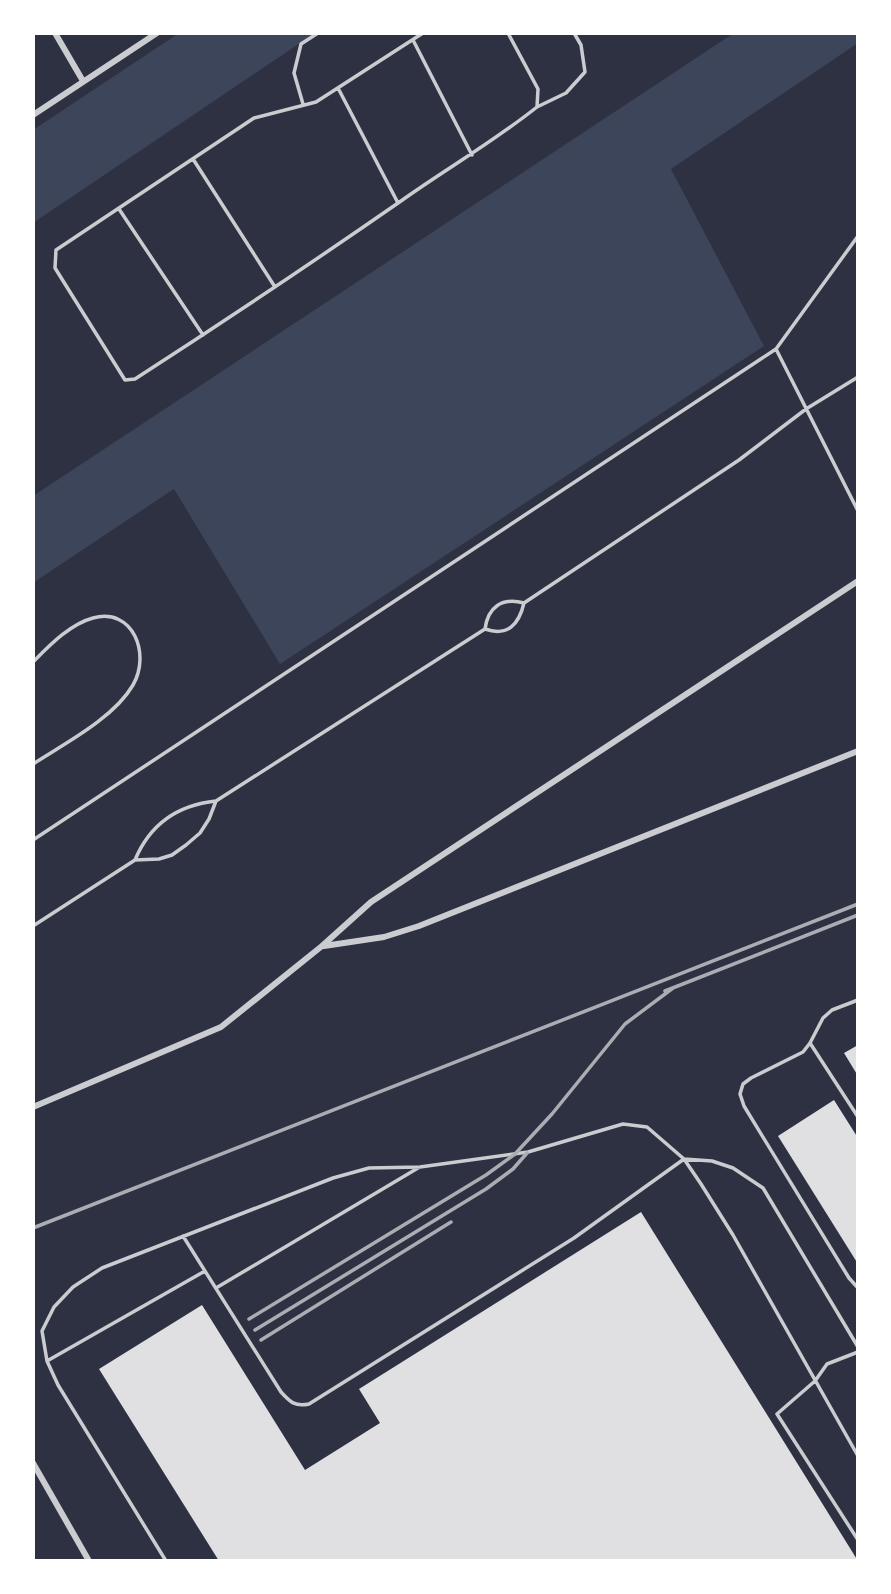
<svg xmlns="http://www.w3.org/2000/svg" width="891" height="1594" font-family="'Roboto Condensed',sans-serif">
	<rect width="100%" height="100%" fill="#2d3142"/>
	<path fill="#3c4559" d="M179,33H315L33,223V130Z
		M734,33H858V43L671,169L764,346L280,664L174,489L33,583V496Z"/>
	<path fill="#e0e0e3" d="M858,1045V1076L844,1053Z
		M834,1100L858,1138V1264L778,1136Z
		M641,1212L858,1561H219L99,1369L202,1305L305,1470L380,1423L359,1389Z"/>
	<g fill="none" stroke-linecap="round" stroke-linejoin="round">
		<path stroke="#caccd0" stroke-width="3.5" d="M423,33L316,102L254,118L56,250L55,268L125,380L135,379C225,321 313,262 401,201C446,169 493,142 537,107L538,89L508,33
			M413,40L472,155
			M338,88L398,203
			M303,104L294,73L301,44L318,33
			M537,107L566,93L585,72L581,45L574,33
			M193,159L275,287
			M119,209L203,335
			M776,349L858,511
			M485,629C508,637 519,624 524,603L739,460L806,409L858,377
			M33,662C49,646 70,624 93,618C133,607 151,654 133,685C114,718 64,744 33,764
			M33,840L776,349L858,236
			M135,860C150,824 178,805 216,801L485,629C488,607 502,597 524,603
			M33,926L135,860L159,859L172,855L186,845L200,833L209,819L216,801
			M858,1000L832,1010L823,1018L810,1043L803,1052L751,1078L743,1084L740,1094L744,1106L849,1278L858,1288
			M810,1043L858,1117
			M183,1236L281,1392C290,1402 295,1407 309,1404L574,1238L684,1159L712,1161L733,1168L763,1188L858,1347
			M216,1288L418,1168
			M858,1352L827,1364L815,1381L777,1414L858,1540
			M47,1361L205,1271
			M166,1561L58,1385L47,1361L42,1331L54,1307L73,1287L102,1268L333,1178L369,1168L420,1167L528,1152L623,1124L647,1127L684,1159L701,1184L733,1235L858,1456"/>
		<path stroke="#caccd0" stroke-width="6" d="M55,33L83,81
			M33,115L157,33
			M324,946L384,937L419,926L858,751
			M33,1107L221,1027L322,946L371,902L858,581
			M33,1463L89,1561"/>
		<path stroke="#abadb3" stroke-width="3.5" d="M665,991L858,915
			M33,1228L858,904
			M249,1319L486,1175L515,1154L552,1114L625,1024L673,988
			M255,1330L486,1189L513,1169L527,1153
			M261,1340L451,1222"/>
	</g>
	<rect width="891" height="1594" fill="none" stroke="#ffffff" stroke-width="70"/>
</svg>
